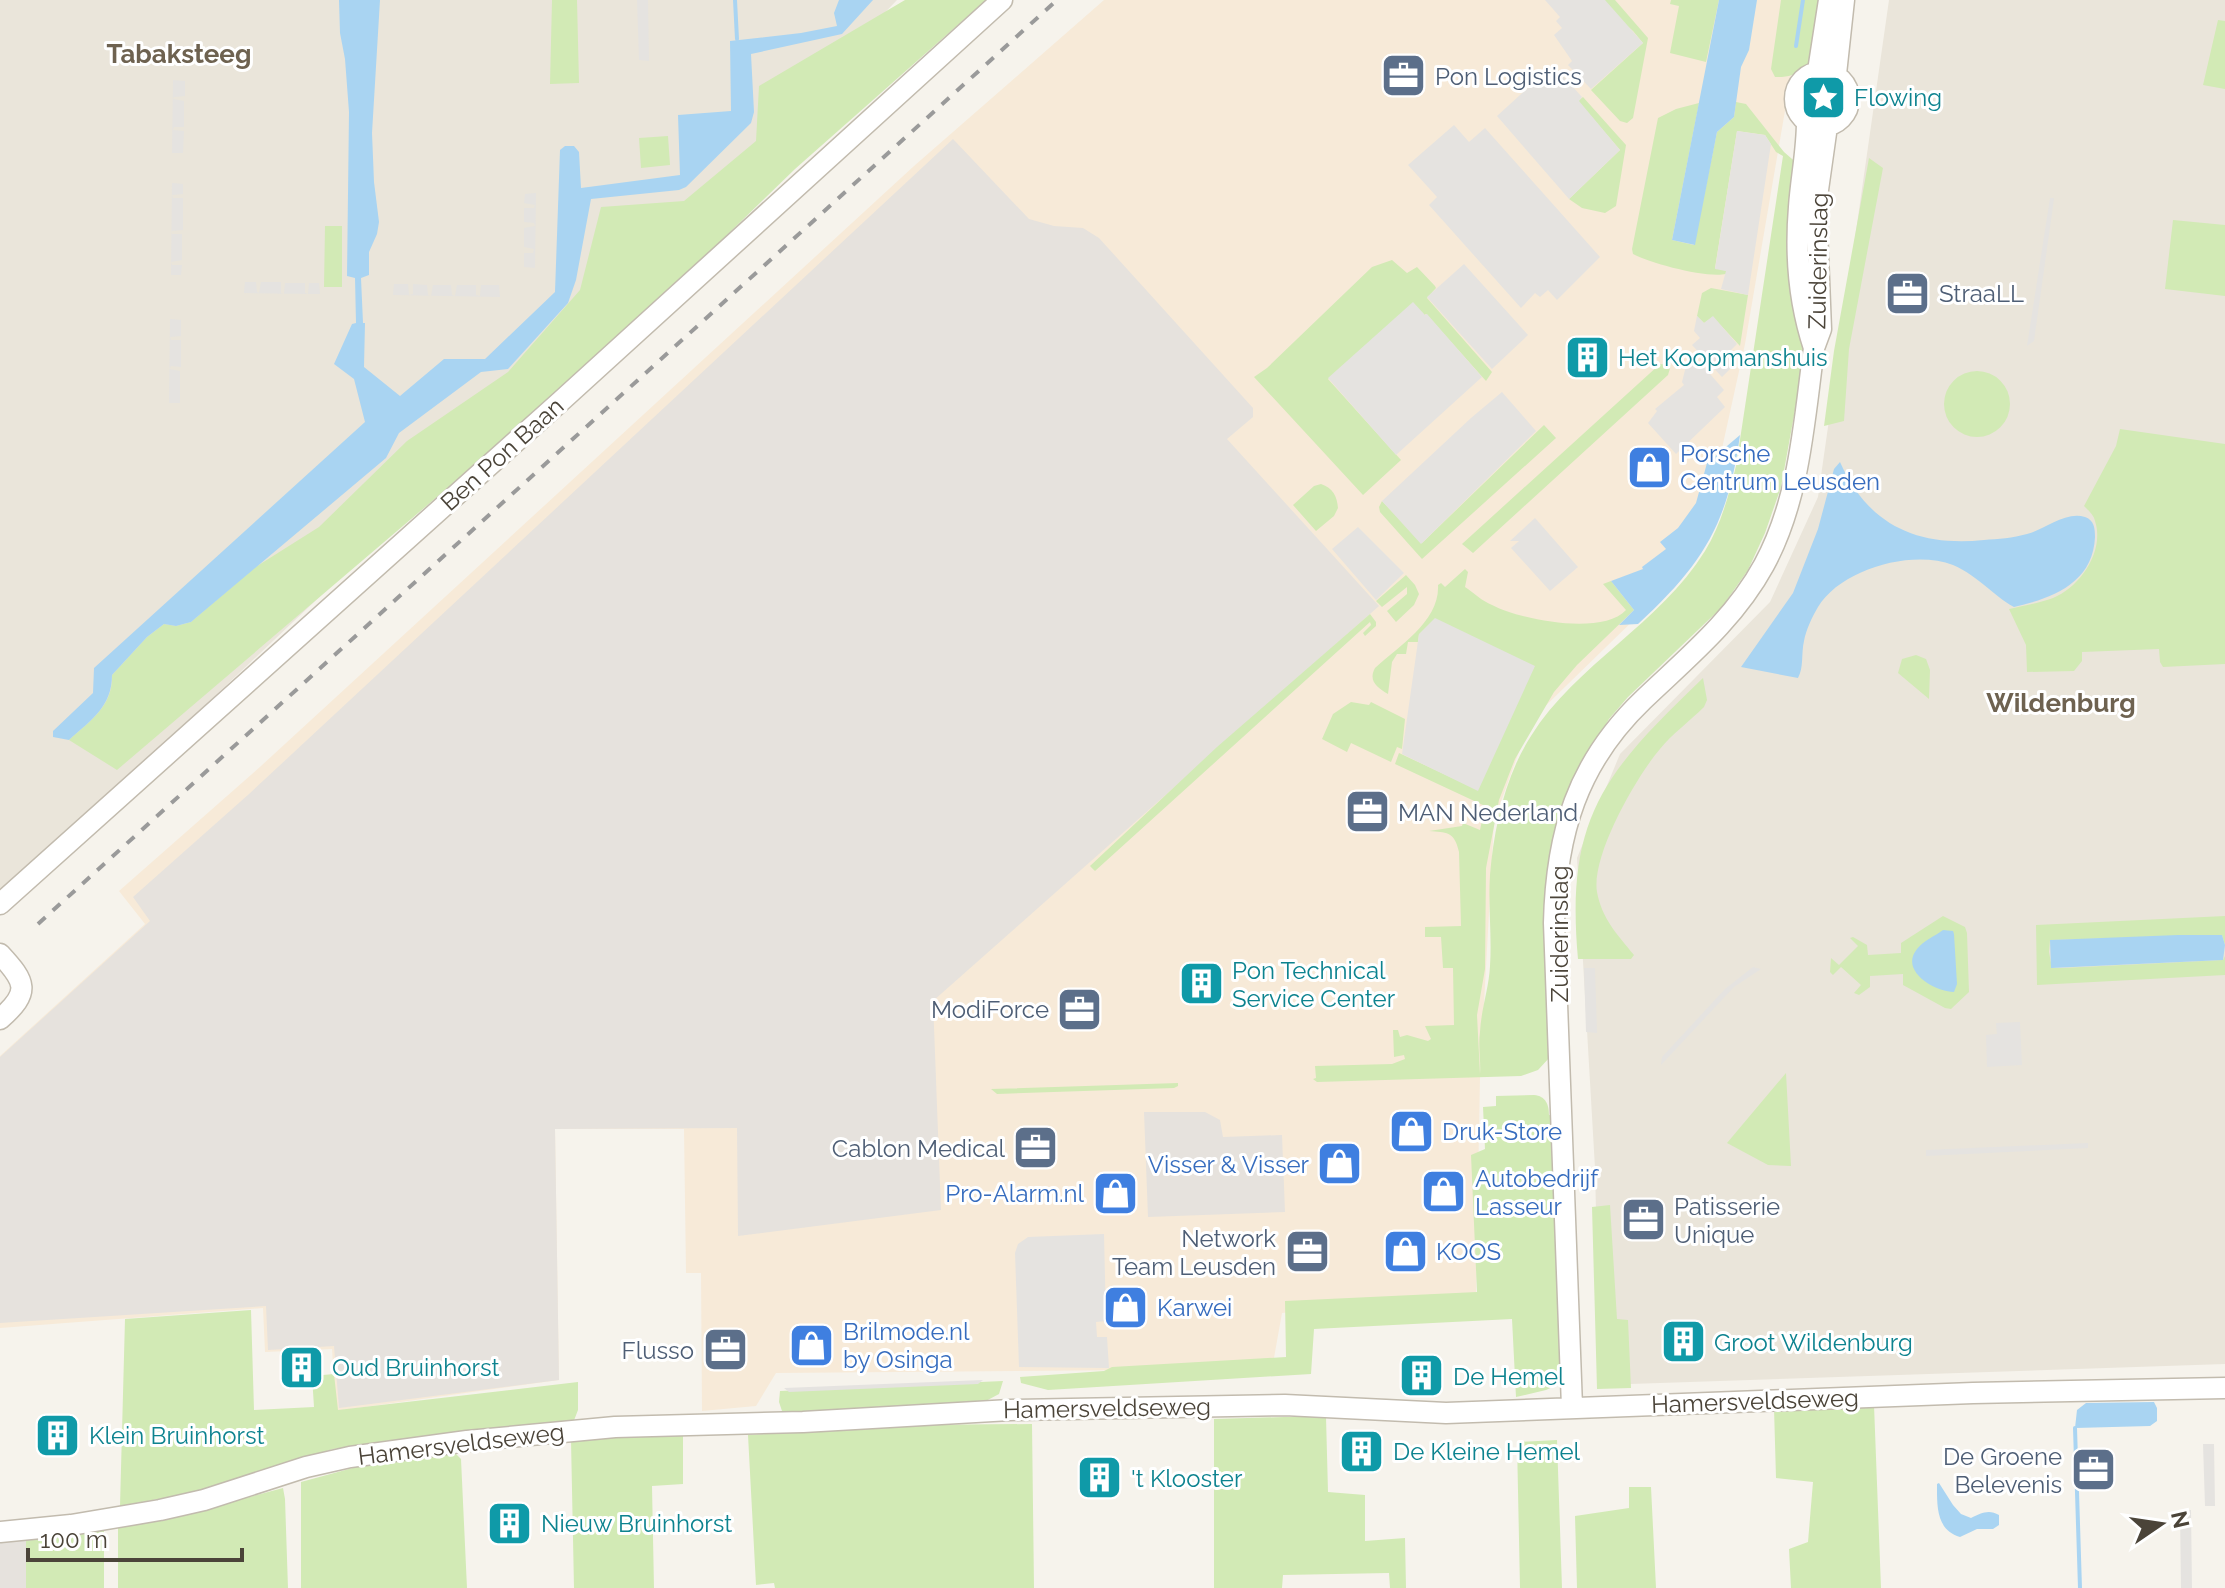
<svg xmlns="http://www.w3.org/2000/svg" width="2225" height="1588" font-family="Raleway,sans-serif">
	<rect width="100%" height="100%" fill="#f6f3ec"/>
	<path fill="#eae5da" d="M0,0H897L352,566L0,900Z
		M1889,0H2225V1364L1600,1385L1595,1168L1577,858L1620,754L1770,602L1818,497Z"/>
	<path fill="#f7ead8" d="M1104,0H1804L1745,344L1723,444L1715,495L1643,611L1530,721L1494,821L1480,1077L1476,1295L1282,1313L1272,1369L776,1373L756,1406L702,1411L701,1273H686L684,1129H555L559,1380L336,1411L332,1349L265,1352L263,1308L0,1328V1056L145,924L119,891L261,766L914,166Z"/>
	<path fill="#e6e2dd" d="M953,139L1029,219L1054,226L1083,228L1099,238L1253,408V417L1227,439L1379,606L933,1001L941,1210L738,1236L737,1128L555,1129L559,1380L339,1408L334,1346L268,1350L266,1306L0,1323V1057L150,921L133,897L249,794Z
		M1144,1112H1205L1220,1120L1223,1137L1282,1135L1285,1212L1148,1217Z
		M26,1538V1588H0V1541Z"/>
	<path fill="#d2eab5" d="M552,0H577L579,83L550,84Z
		M905,0H986L795,169L657,303L458,479L117,770L69,740C91,720 113,706 112,675L147,637L164,624L176,626L191,622L254,568L319,527L407,441L508,372L580,290L601,207L684,201L756,141L759,86Z
		M1597,0H1615L1648,38L1633,118L1627,123L1620,121L1591,90L1643,43L1633,31Z
		M1671,0H1719L1706,62L1670,53L1679,6L1670,4Z
		M1781,0H1823C1818,34 1822,79 1775,77L1771,69Z
		M2218,20L2225,21V89L2203,85Z
		M1583,97L1626,145L1616,206L1605,213L1582,208L1569,199L1620,150L1578,101Z
		M1736,102L1746,104L1784,152L1799,165L1805,355L1781,487L1765,533L1748,570L1722,607L1628,697L1609,719L1573,782L1550,1057L1538,1070L1521,1076L1317,1082L1313,1079L1316,1078L1315,1066L1392,1064L1405,1059L1404,1055L1394,1057L1393,1030H1398L1400,1037L1407,1035L1428,1041L1431,1039L1425,1026L1454,1025L1453,968H1443L1441,937H1425V927L1461,926L1459,852C1454,830 1446,833 1429,831L1462,826L1463,823L1480,830L1485,806L1395,764L1399,753L1478,790L1419,634L1418,642H1408L1406,654H1397L1392,662L1388,694C1377,687 1368,681 1375,668C1399,646 1440,621 1438,585L1441,583L1445,587L1465,569L1468,572L1465,587C1474,593 1482,601 1492,605C1521,620 1602,636 1626,610L1603,584L1611,581L1634,610L1577,665L1554,692L1515,759L1499,800L1486,868L1485,969L1477,1015L1480,1074C1481,1061 1478,1046 1480,1032C1481,1010 1489,988 1490,966C1492,936 1488,905 1490,875C1494,828 1505,776 1531,736C1576,664 1660,624 1705,551C1721,525 1729,494 1736,466L1783,156L1776,152L1765,135L1737,131L1715,268L1727,271L1726,274C1705,278 1653,264 1633,254L1632,249L1658,118L1676,109L1699,103L1672,240L1694,245L1717,132L1734,117Z
		M668,136L670,165L641,168L639,138Z
		M1869,158L1883,168L1849,349L1844,421L1824,426L1834,351Z
		M2173,220L2225,225V296L2165,289Z
		M325,226H342V287H324Z
		M1392,260L1407,273L1417,267L1435,286L1436,288L1427,298L1492,372L1486,381L1426,314L1328,379L1401,460L1363,495L1254,377L1267,368L1372,267Z
		M1711,288L1748,295L1740,346L1713,317L1704,323L1697,316L1702,293Z
		M1660,364L1671,365L1668,375L1473,553L1462,544Z
		M1944 404a33 33 0 1 1 66 0a33 33 0 1 1-66 0Z
		M1544,425L1556,438L1422,559L1380,512L1379,507L1382,501L1422,543Z
		M2120,429L2225,444V664L2163,667L2160,662L2159,649L2082,652V661L2074,671L2027,672L2026,645L2009,609C2023,606 2039,603 2053,598C2080,587 2105,551 2095,521C2094,515 2088,510 2084,506L2116,446Z
		M1321,484C1333,488 1337,496 1338,508L1334,516L1316,531L1293,505L1314,486Z
		M1406,575L1415,585L1419,594L1414,605L1396,622L1387,611L1407,594V587L1382,607L1376,601Z
		M1370,614L1376,622V626L1365,636L1363,633L1371,625L1370,622L1095,871L1090,866L1217,747Z
		M1916,655L1926,659L1930,670L1929,699L1898,673L1902,659Z
		M1703,678L1707,700L1704,707C1690,721 1672,734 1660,749C1636,777 1591,856 1597,892C1602,919 1617,934 1634,955L1631,959H1578C1565,817 1605,772 1703,678Z
		M1351,702L1369,705L1371,702L1405,719L1402,749L1397,747L1391,762L1351,743L1347,752L1322,739L1333,714Z
		M1943,916L1965,927L1967,933L1969,992L1951,1009L1945,1008L1903,985V974L1870,976V987L1859,995L1854,993L1861,985L1841,967L1833,975L1830,972L1831,958L1839,965L1858,946L1850,938L1853,937L1867,945L1868,955L1901,953V943Z
		M2225,916V945L2222,935L2050,940L2049,952L2052,968H2062L2223,960L2225,956V975L2037,985L2036,925Z
		M1786,1073L1791,1166L1768,1165L1727,1143Z
		M1178,1083V1086L1174,1088L997,1094L991,1089Z
		M1534,1095C1546,1096 1549,1105 1549,1115L1554,1116L1562,1377L1559,1384L1546,1390L1516,1397L1512,1319L1314,1329L1311,1374L1048,1390L1021,1383L1020,1377L1104,1371L1112,1367L1286,1357L1285,1301L1477,1292L1471,1155L1485,1149L1483,1107L1496,1106V1096Z
		M1610,1205L1617,1319L1628,1320L1631,1388L1597,1389L1592,1207Z
		M251,1310L254,1410L314,1407L312,1376L334,1374L338,1410L578,1382V1410L573,1423L484,1430L333,1449L196,1492L120,1506L125,1319Z
		M1003,1381L999,1394L984,1402L783,1414L779,1402L780,1391Z
		M1874,1405L1881,1588H1791L1789,1549L1808,1542L1813,1482L1776,1478L1774,1408Z
		M1284,1417H1326L1328,1492L1365,1495V1541L1405,1538L1406,1588H1390L1389,1573L1283,1575L1282,1588H1214V1419Z
		M1032,1424L1034,1588H775L774,1583L756,1585L748,1435L913,1425Z
		M664,1435H683V1484L652,1486L654,1588H574L571,1440Z
		M1557,1440L1562,1588H1520L1517,1442Z
		M455,1453L461,1459L467,1588H301V1482L360,1466Z
		M1629,1487H1651L1656,1588H1577L1575,1516L1629,1508Z
		M283,1488L285,1499L288,1588H118V1526L219,1505Z
		M104,1528V1588H26V1538Z"/>
	<path fill="#e5e3e0" d="M637,0H648L649,61L639,60Z
		M1545,0H1605L1643,43L1591,89L1568,65L1572,61L1554,35L1562,28L1556,21L1560,17Z
		M1553,65L1582,97L1579,101L1620,150L1569,199L1497,116Z
		M173,80L185,81V96L174,97L173,99L184,101V127H174L173,130L184,131L183,153H172Z
		M1454,125L1469,142L1485,128L1600,257L1557,300L1548,290L1540,297L1535,293L1521,308L1429,205L1437,197L1408,165Z
		M1737,131L1765,135L1771,144L1748,295L1721,289L1726,271L1715,269Z
		M172,183L183,184V194L172,195L173,198H183V230L171,231L172,234H182V260L171,262L172,265H182L181,275H171Z
		M536,193L535,268L524,267V253H533L534,249L524,247V228L535,226L534,223L524,222V208H534L535,205L524,203L525,194Z
		M2050,198H2054L2053,206L2034,341L2027,346Z
		M1464,264L1528,335L1492,369L1427,297Z
		M245,282H256L257,292L259,293L261,282H281V293L284,294L285,283H305V293L308,294L309,283H319L320,294L244,293Z
		M394,284H408L409,295L413,294V284L427,285L428,295L431,296L433,285H451L452,295L455,296L457,285H476V295L480,296L481,285H499L500,297L393,295Z
		M1413,302L1425,315L1427,314L1482,377L1396,455L1328,378Z
		M1697,316L1704,323L1713,316L1737,344L1730,351L1734,355L1733,366L1722,377L1692,345L1700,338L1694,331Z
		M170,319L181,320V336L170,337L171,340H181V367L171,366L169,369L180,371V403H169Z
		M1696,358L1724,390L1717,397L1725,407L1676,454L1648,423L1657,411L1655,409L1684,385L1682,382L1686,366Z
		M1502,392L1536,431L1421,544L1382,501L1471,418Z
		M1535,518L1578,567L1550,591L1511,548L1519,541H1510Z
		M1358,527L1404,573L1376,600L1332,549Z
		M1435,618L1535,666L1478,791L1402,754L1419,634Z
		M1753,967L1761,969L1734,987L1661,1065L1662,1057L1725,989Z
		M1584,968H1595L1597,1033L1586,1032Z
		M2020,1022L2022,1065L1987,1067L1986,1035L1997,1034L1996,1023Z
		M2088,1143V1148L1926,1156V1150Z
		M1104,1234L1106,1321L1096,1322L1097,1337H1107L1109,1368L1019,1367L1015,1253L1018,1244L1028,1237Z
		M983,1380L978,1384L789,1392L784,1388Z
		M2203,1444H2214L2215,1506H2205Z
		M2180,1510H2191L2192,1588H2181Z"/>
	<path fill="#a9d4f2" d="M339,0H380L372,133L374,182L379,222L377,234L369,252V275L361,278L363,323H365L364,367L400,396L444,359H485L555,292L560,150L565,146H574L579,152L581,188L680,175L678,115L731,111L730,41L801,33L837,26L834,13L839,0H873L842,34L751,54L754,112L751,123L686,187L679,190L591,199L576,280L568,303L508,369L481,372L399,433L386,458L191,622L176,626L164,624L147,637L112,675C112,707 91,720 69,740L53,737V731L93,693L94,668L365,422L354,379L334,364L352,324L356,323L355,278L347,276L349,112L345,59L340,33Z
		M1719,0H1757L1749,50L1741,67L1734,117L1717,132L1695,245L1672,240Z
		M1740,435C1728,524 1703,564 1638,624L1619,625L1634,610L1611,581L1643,569L1642,567L1666,549L1660,542L1678,528L1696,503L1707,463Z
		M1840,462C1868,525 1917,547 1984,540C1998,539 2013,538 2027,534C2044,530 2065,511 2085,517C2094,520 2095,528 2095,537C2093,583 2053,598 2014,607C1992,595 1980,577 1953,565C1912,549 1841,569 1818,607C1812,617 1806,630 1804,641C1801,654 1804,667 1798,678L1741,667L1793,593L1818,529L1834,469Z
		M1943,930L1953,931L1954,934L1957,984L1954,992C1935,992 1899,971 1917,949C1923,941 1935,936 1943,930Z
		M2178,935H2222L2225,945L2223,960L2051,968L2050,940Z
		M2154,1402L2157,1408V1421L2150,1426L2075,1428L2077,1410L2086,1403Z
		M1939,1483L1953,1505L1961,1514L1971,1518C1981,1513 1989,1509 1999,1515V1525L1993,1529H1977L1960,1537C1936,1530 1937,1506 1937,1484Z"/>
	<g fill="none" stroke-linecap="round" stroke-linejoin="round">
		<path stroke="#a9d4f2" stroke-width="4" d="M735,0L737,39
			M1796,46L1803,0
			M2075,1428L2080,1588"/>
		<defs>
			<path id="minor" d="M1818,71L1829,0
				M1795 99a27 27 0 1 1 54 0a27 27 0 1 1-54 0Z
				M1836,74L1844,0
				M1807,121C1807,151 1801,178 1799,207C1795,255 1799,303 1814,348
				M0,904L561,401L1002,0
				M0,954C26,982 31,992 0,1019
				M1572,1407L1554,923C1556,834 1577,763 1643,700C1687,658 1734,620 1764,565C1800,499 1804,421 1814,348L1821,329L1816,204L1827,126
				M0,1532L71,1525L160,1510L204,1500L306,1467L350,1457L467,1441L615,1427L803,1422L1010,1410L1285,1405L1446,1413L1973,1393L2225,1388"/>
		</defs>
		<use href="#minor" stroke="#c2bbae" stroke-width="23"/>
		<use href="#minor" stroke="#fff" stroke-width="20"/>
		<path stroke="#9a9a9a" stroke-width="4" stroke-dasharray="10 10" stroke-linecap="butt" d="M38,924L1057,0"/>
	</g>
	<defs>
		<symbol id="office-square" viewBox="-11 -11 22 22"><rect x="-9" y="-9" width="18" height="18" rx="4" fill="#5c6f8a" stroke="#fff"/><path d="M-6-3h4V-5.5h4V-3h4V5H-6ZM-1-4.5V-3h2v-1.5ZM-6 0V1H6V0Z" fill="#fff"/></symbol>
		<symbol id="sight-square" viewBox="-11 -11 22 22"><rect x="-9" y="-9" width="18" height="18" rx="4" fill="#0f9aa8" stroke="#fff"/><path d="M0-6L1.8-2.2L6-1.7L2.9 1.2L3.7 5.4L0 3.3L-3.7 5.4L-2.9 1.2L-6-1.7L-1.8-2.2Z" fill="#fff"/></symbol>
		<symbol id="building-square" viewBox="-11 -11 22 22"><rect x="-9" y="-9" width="18" height="18" rx="4" fill="#0f9aa8" stroke="#fff"/><path d="M-4-6H4V6H1V3H-1V6H-4ZM-2.5-4.3h1.7v1.8h-1.7ZM.8-4.3h1.7v1.8H.8ZM-2.5-1h1.7V.8h-1.7ZM.8-1h1.7V.8H.8Z" fill="#fff"/></symbol>
		<symbol id="shop-square" viewBox="-11 -11 22 22"><rect x="-9" y="-9" width="18" height="18" rx="4" fill="#3f7fe0" stroke="#fff"/><path d="M-5-2.5h2.3a2.7 3.5 0 0 1 5.4 0H5L5.5 6h-11ZM-1.5-2.5h3a1.5 2.3 0 0 0-3 0Z" fill="#fff"/></symbol>
	</defs>
	<g fill-rule="evenodd">
		<use href="#office-square" x="1378" y="50" width="51" height="51"/>
		<use href="#sight-square" x="1798" y="72" width="51" height="51"/>
		<use href="#office-square" x="1882" y="268" width="51" height="51"/>
		<use href="#building-square" x="1562" y="332" width="51" height="51"/>
		<use href="#shop-square" x="1624" y="442" width="51" height="51"/>
		<use href="#office-square" x="1342" y="786" width="51" height="51"/>
		<use href="#building-square" x="1176" y="958" width="51" height="51"/>
		<use href="#office-square" x="1054" y="984" width="51" height="51"/>
		<use href="#shop-square" x="1386" y="1106" width="51" height="51"/>
		<use href="#office-square" x="1010" y="1122" width="51" height="51"/>
		<use href="#shop-square" x="1314" y="1138" width="51" height="51"/>
		<use href="#shop-square" x="1418" y="1166" width="51" height="51"/>
		<use href="#shop-square" x="1090" y="1168" width="51" height="51"/>
		<use href="#office-square" x="1618" y="1194" width="51" height="51"/>
		<use href="#shop-square" x="1380" y="1226" width="51" height="51"/>
		<use href="#office-square" x="1282" y="1226" width="51" height="51"/>
		<use href="#shop-square" x="1100" y="1282" width="51" height="51"/>
		<use href="#building-square" x="1658" y="1316" width="51" height="51"/>
		<use href="#shop-square" x="786" y="1320" width="51" height="51"/>
		<use href="#office-square" x="700" y="1324" width="51" height="51"/>
		<use href="#building-square" x="276" y="1342" width="51" height="51"/>
		<use href="#building-square" x="1396" y="1350" width="51" height="51"/>
		<use href="#building-square" x="32" y="1410" width="51" height="51"/>
		<use href="#building-square" x="1336" y="1426" width="51" height="51"/>
		<use href="#office-square" x="2068" y="1444" width="51" height="51"/>
		<use href="#building-square" x="1074" y="1452" width="51" height="51"/>
		<use href="#building-square" x="484" y="1498" width="51" height="51"/>
	</g>
	<g text-anchor="middle" dominant-baseline="central" stroke-width="6" stroke-linejoin="round" paint-order="stroke">
		<g font-size="24" fill="#4e5e75" stroke="#fff" text-anchor="end">
			<text x="1435" y="76" text-anchor="start">Pon Logistics</text>
			<text x="1939" y="293" text-anchor="start">StraaLL</text>
			<text x="1398" y="812" text-anchor="start">MAN Nederland</text>
			<text x="1049" y="1009">ModiForce</text>
			<text x="1005" y="1148">Cablon Medical</text>
			<text x="1674" y="1206" text-anchor="start">Patisserie<tspan x="1674" dy="28">Unique</tspan></text>
			<text x="1276" y="1238">Network<tspan x="1276" dy="28">Team Leusden</tspan></text>
			<text x="694" y="1350">Flusso</text>
			<text x="2062" y="1456">De Groene<tspan x="2062" dy="28">Belevenis</tspan></text>
		</g>
		<g font-size="24" fill="#0d838f" stroke="#fff" text-anchor="start">
			<text x="1854" y="97">Flowing</text>
			<text x="1618" y="357">Het Koopmanshuis</text>
			<text x="1232" y="970">Pon Technical<tspan x="1232" dy="28">Service Center</tspan></text>
			<text x="1714" y="1342">Groot Wildenburg</text>
			<text x="332" y="1367">Oud Bruinhorst</text>
			<text x="1453" y="1376">De Hemel</text>
			<text x="89" y="1435">Klein Bruinhorst</text>
			<text x="1393" y="1451">De Kleine Hemel</text>
			<text x="1131" y="1478">'t Klooster</text>
			<text x="541" y="1523">Nieuw Bruinhorst</text>
		</g>
		<g font-size="24" fill="#4b4439" stroke="#fff">
			<text transform="translate(1818 261) rotate(-89)">Zuiderinslag</text>
			<text transform="translate(502 454) rotate(-42)">Ben Pon Baan</text>
			<text transform="translate(1559 934) rotate(-90)">Zuiderinslag</text>
			<text transform="translate(1755 1401) rotate(-2)">Hamersveldseweg</text>
			<text transform="translate(1107 1408) rotate(-1)">Hamersveldseweg</text>
			<text transform="translate(461 1444) rotate(-7)">Hamersveldseweg</text>
		</g>
		<g font-size="24" fill="#366cbe" stroke="#fff" text-anchor="start">
			<text x="1680" y="453">Porsche<tspan x="1680" dy="28">Centrum Leusden</tspan></text>
			<text x="1442" y="1131">Druk-Store</text>
			<text x="1309" y="1164" text-anchor="end">Visser &amp; Visser</text>
			<text x="1475" y="1178">Autobedrijf<tspan x="1475" dy="28">Lasseur</tspan></text>
			<text x="1084" y="1193" text-anchor="end">Pro-Alarm.nl</text>
			<text x="1436" y="1251">KOOS</text>
			<text x="1157" y="1307">Karwei</text>
			<text x="843" y="1331">Brilmode.nl<tspan x="843" dy="28">by Osinga</tspan></text>
		</g>
		<g font-size="26" font-weight="bold" fill="#6e6250" stroke="#fff">
			<text x="179" y="54">Tabaksteeg</text>
			<text x="2061" y="703">Wildenburg</text>
		</g>
	</g>
	<g transform="translate(2161 1524) rotate(77)" stroke="#ffffff" stroke-width="6" paint-order="stroke">
	<path d="M0-6L14 30L0 20L-14 30Z" fill="#4b4439"/>
	<text y="-12" font-size="22" font-weight="bold" text-anchor="middle" fill="#4b4439">N</text>
	</g>
	<path d="M28 1548v12h214v-12" fill="none" stroke="#4b4439" stroke-width="4"/>
	<text x="40" y="1548" font-size="24" fill="#4b4439" stroke="#ffffff" stroke-width="6" paint-order="stroke">100 m</text>
</svg>
